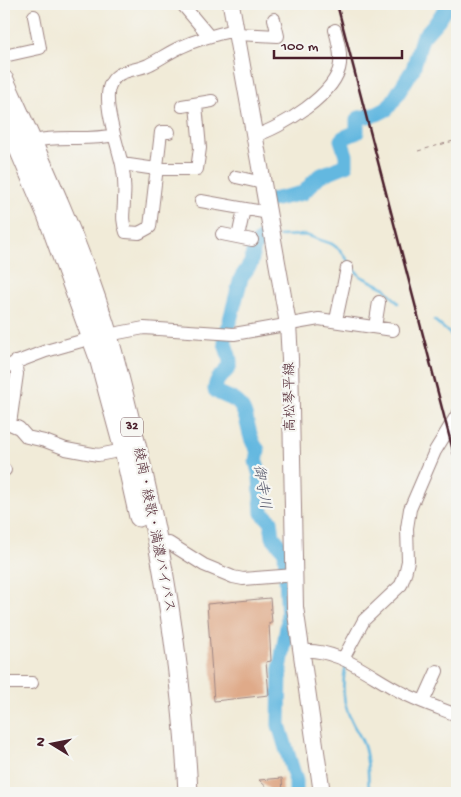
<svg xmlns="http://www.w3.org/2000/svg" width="461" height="797" font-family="'Gochi Hand','Klee One',sans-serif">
	<rect width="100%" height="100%" fill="#f6f6f2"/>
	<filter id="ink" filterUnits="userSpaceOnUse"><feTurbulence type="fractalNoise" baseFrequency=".02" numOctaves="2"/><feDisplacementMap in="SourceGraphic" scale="10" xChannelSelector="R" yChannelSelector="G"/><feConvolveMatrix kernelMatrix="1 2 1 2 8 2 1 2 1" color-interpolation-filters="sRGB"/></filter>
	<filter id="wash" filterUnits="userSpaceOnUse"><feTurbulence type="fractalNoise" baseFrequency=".0096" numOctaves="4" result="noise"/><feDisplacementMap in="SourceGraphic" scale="20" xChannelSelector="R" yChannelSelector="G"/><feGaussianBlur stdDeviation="1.12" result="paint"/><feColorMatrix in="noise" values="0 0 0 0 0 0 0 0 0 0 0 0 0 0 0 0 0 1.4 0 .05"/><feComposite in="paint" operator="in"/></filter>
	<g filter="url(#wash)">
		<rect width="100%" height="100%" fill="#f1ebd8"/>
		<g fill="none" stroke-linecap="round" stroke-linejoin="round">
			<path stroke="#64b8e0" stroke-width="2.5" d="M279,236L305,235L332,244L340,250L360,276L385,288L398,303
				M434,320L457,340
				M346,665C342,682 342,699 349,715C352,725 359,733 363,743C369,758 368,777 369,793"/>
			<path stroke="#64b8e0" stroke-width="15" d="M272,200L303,193L319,176L346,165V155L341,140L343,138L357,132V120L359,118L377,114L387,109L393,101L413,69L422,38L438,20L448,4
				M267,234L254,246L251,263L241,278L225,339C224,348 233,358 229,367C224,377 216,375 215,390C222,397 231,396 238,403C250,414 246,438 258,450L256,461L260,476L262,513L271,521L273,537L285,551L288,621L280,669L279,725L296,781V793"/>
		</g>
		<g id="blocks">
			<path fill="#dfaa89" d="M270,598L272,623H269L271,661L266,662L269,695L214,701L207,604Z
				M282,778L283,793H273L259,780Z"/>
		</g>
	</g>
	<g filter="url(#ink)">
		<use href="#blocks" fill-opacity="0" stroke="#9e8582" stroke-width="1"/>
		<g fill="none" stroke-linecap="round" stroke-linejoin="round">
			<defs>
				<path id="minor" d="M182,4L209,36
					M236,34L278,36L274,19
					M4,56L40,48L34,16
					M182,106L212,101
					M169,132H161L150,227L139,233L126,232C121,217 124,214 124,199C125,188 124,175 122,165C118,146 101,99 111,83C118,69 136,71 148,65C159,60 169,52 181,47C198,39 217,34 235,30
					M254,136C281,128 337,94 340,64C341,52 338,41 335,30
					M25,144C53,133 84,142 114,135
					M122,164L156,169H197L200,148L196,105
					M236,177L263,183
					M201,201L269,213
					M222,234L252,240
					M238,237L244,209
					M336,320L347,268
					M375,327L379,302
					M15,362L17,374L10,424L19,428L27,437L45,441L66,449L98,455L124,450
					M4,367L46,351L92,338L144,328L234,334L319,319L393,330
					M4,470H5
					M157,544L169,543L204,565L233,577L243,579L295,575
					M300,651C339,647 370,677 403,693C420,702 439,708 457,715
					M343,659L364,620L401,585L405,574L408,561L407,528L410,509L435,451L457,415
					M4,683H32
					M423,702L437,671"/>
				<path id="major" d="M231,4L288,324L290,359L295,607L322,793"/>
				<path id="highway" d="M4,80C39,157 75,234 101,314C112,346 120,380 128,413C161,537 182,665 188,793
					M4,114L47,215L99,358L124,450L139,517"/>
			</defs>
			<use href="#minor" stroke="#9e8582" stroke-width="14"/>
			<use href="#major" stroke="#9e8582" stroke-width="18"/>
			<use href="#highway" stroke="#9e8582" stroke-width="21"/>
			<path stroke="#9e8582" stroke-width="1" stroke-dasharray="4 4" stroke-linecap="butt" d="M418,151L457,140"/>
			<use href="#minor" stroke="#fff" stroke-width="12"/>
			<use href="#major" stroke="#fff" stroke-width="16"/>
			<use href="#highway" stroke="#fff" stroke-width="19"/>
			<path stroke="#4a1f2b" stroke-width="2.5" d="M337,4L457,466"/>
		</g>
	</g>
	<g text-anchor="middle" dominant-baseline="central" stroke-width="4.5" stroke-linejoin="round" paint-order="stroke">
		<rect fill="#f6f6f2" stroke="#7e6067" stroke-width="1" x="121" y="417.5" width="22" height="19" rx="4"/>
		<g font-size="12" font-weight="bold" fill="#4a1f2b">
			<text x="132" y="427">32</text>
		</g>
		<g font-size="14" fill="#4a1f2b" stroke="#f6f6f2">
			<text transform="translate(291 397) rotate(-91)">高松琴平線</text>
			<text transform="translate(153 530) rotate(79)">綾南・綾歌・満濃バイパス</text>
		</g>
		<g font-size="15" font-style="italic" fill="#53556a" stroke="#f6f6f2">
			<text transform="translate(261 487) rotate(81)">御寺川</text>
		</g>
	</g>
	<rect width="461" height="797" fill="none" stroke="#f6f6f2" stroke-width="20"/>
	<g transform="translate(52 744) rotate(280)" stroke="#f6f6f2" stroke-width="4" paint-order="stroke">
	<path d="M0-4L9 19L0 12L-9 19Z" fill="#4a1f2b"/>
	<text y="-8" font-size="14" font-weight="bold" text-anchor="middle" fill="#4a1f2b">N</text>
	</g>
	<path d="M274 50v8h128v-8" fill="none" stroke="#4a1f2b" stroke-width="2.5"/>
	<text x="281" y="50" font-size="15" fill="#4a1f2b" stroke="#f6f6f2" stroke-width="4" paint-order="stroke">100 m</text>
</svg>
